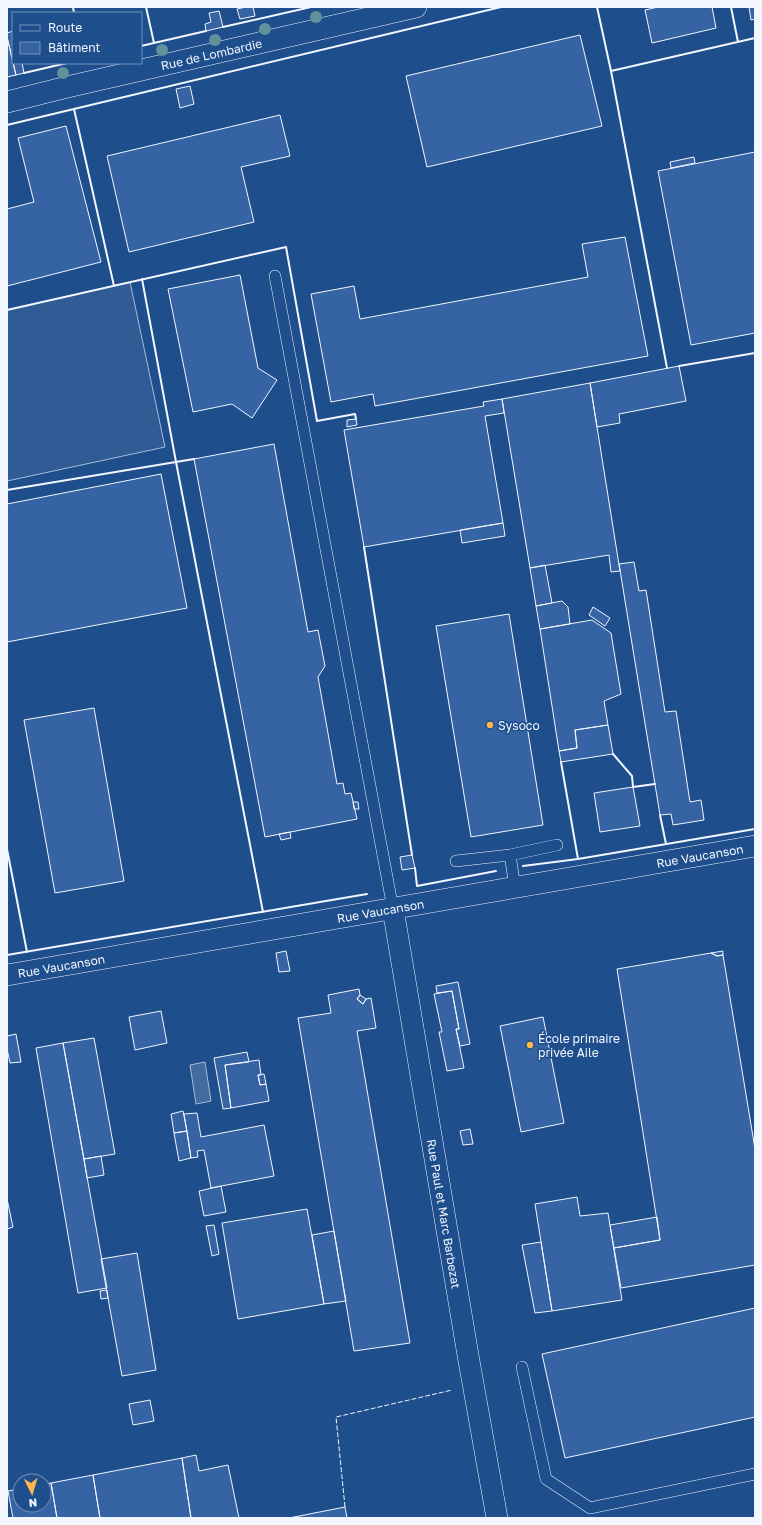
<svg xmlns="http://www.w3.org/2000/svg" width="762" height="1525" font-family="'Golos Text',sans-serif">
	<rect width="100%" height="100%" fill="#1f4e8c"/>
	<path fill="#305b95" stroke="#a8bbd7" d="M130,282L165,447L7,481V310Z"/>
	<path fill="#446ba0" stroke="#a8bbd7" d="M205,1062L211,1101L196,1104L190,1065Z"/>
	<path fill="#3563a3" stroke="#f2f6ff" d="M246,7H253L255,16L240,19L237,9Z
		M658,7H712L716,28L652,43L645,10Z
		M749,7H755V19L751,20Z
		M219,11L223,27L206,31L205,24L211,22L209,13Z
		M13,31V62L7,37V33Z
		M580,35L602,126L427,167L406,76Z
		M7,37L16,75L7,77Z
		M13,63H22L24,73L16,75Z
		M190,86L194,104L180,108L176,89Z
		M280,115L290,156L241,167L254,222L129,252L107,156Z
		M66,126L101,262L7,286V209L34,202L18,138Z
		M755,152V333L691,345L658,171Z
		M694,157L695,163L671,168L670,162Z
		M625,237L648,356L375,406L373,394L331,402L311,294L354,286L360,319L588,277L582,244Z
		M240,275L258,368L277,380L252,418L232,404L193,412L168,289Z
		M679,366L686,401L619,414L620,423L597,427L590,383Z
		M590,383L620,571L611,572L609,555L530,568L502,399Z
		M502,399L504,413L485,416L503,523L364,547L344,430L484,406L483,402Z
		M356,419L357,425L347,427V420Z
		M274,444L308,632L318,630L325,666L318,677L337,784L343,783L345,794L351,793L357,819L265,837L194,459Z
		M161,474L187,608L7,642V504Z
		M503,523L505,536L462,543L460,530Z
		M634,562L639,591L646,590L665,712L676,711L690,802L701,800L704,820L673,825L671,814L660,815L619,564Z
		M545,565L552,603L536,606L530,568Z
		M562,601L568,607L570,624L540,629L536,606Z
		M593,607L610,618L605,626L589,615Z
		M509,614L543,825L471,837L436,626Z
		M592,620L611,633L621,694L604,701L608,725L575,730L577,748L559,751L540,629Z
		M94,708L124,881L55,893L24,720Z
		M608,725L613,754L561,762L559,751L577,748L575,730Z
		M633,787L640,826L600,832L594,793Z
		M353,802H358L359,809H354Z
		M290,832L291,838L281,840L279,834Z
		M412,855L415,868L402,870L400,857Z
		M286,951L290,971L279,972L276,953Z
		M723,951V955L717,956L711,953Z
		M711,953L717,956L723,955L755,1149V1265L621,1288L614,1248L660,1240L617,969Z
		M458,982L470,1044L460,1046L456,1029H459L452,991L437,993L436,986Z
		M359,989L360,995L357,999L363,1004L366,999L371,998L376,1028L357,1031L410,1343L354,1351L298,1018L331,1013L328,995Z
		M452,991L459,1029H456L464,1068L447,1071L439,1032H442L434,994Z
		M360,995L366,999L363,1004L357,999Z
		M161,1011L167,1043L135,1050L129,1017Z
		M543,1017L564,1123L521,1132L500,1026Z
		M16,1034L21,1062L10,1063L7,1049V1036Z
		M94,1038L115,1154L84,1159L63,1043Z
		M63,1043L107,1288L78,1293L36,1048Z
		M247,1052L249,1062L225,1065L231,1108L223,1109L214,1058Z
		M259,1060L261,1075H258L260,1085L266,1084L269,1101L231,1108L225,1065Z
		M264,1074L266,1084L260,1085L258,1075Z
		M183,1111L187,1131L174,1133L171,1114Z
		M197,1113L201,1137L264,1125L274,1176L211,1188L204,1150L197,1151L198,1157L191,1158L184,1114Z
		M470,1129L473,1144L463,1145L460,1131Z
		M187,1131L191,1158L179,1161L174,1133Z
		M101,1156L104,1175L87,1178L84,1159Z
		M221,1186L226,1212L204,1216L199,1191Z
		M577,1197L580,1216L608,1213L622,1300L552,1311L535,1204Z
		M7,1199L13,1227L7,1229Z
		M307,1209L324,1304L238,1319L222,1223Z
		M657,1217L660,1240L614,1248L610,1225Z
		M214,1225L219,1254L212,1256L206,1226Z
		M334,1231L346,1301L324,1304L312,1235Z
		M541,1242L552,1311L535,1313L522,1245Z
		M137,1253L156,1370L122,1376L101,1259Z
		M107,1290L108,1298L101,1299L100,1291Z
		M755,1308V1417L565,1458L542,1354Z
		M150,1400L154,1421L133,1425L129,1404Z
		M196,1455L199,1471L228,1465L239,1518H191L182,1458Z
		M182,1458L191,1518H100L93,1475Z
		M93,1475L100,1518H57L51,1483Z
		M51,1483L57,1518H13L8,1491L20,1489V1505H44V1484Z
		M345,1507L347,1518H289Z"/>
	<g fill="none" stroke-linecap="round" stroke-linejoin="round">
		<defs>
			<path id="service" d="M275,276L393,909
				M456,861L510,855
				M515,887L510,855L557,845
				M522,1367L546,1479L590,1508L755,1474"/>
			<g id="minor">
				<path id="s1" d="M7,102L67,87L416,7"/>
				<path id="s2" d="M393,909L469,1361L497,1518"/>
				<path id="s3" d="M7,975L755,846"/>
			</g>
		</defs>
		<use href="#service" stroke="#f2f6ff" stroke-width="12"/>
		<use href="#minor" stroke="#f2f6ff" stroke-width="22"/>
		<use href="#service" stroke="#1f4e8c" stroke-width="11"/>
		<use href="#minor" stroke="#1f4e8c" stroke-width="21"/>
		<path stroke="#f2f6ff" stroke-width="1" stroke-dasharray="5 2" stroke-linecap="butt" d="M7,1483L8,1491
			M345,1507L336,1417L452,1390"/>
		<path stroke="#f2f6ff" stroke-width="2" d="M73,7L74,13
			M146,7L154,43
			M597,7L611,71
			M731,7L738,42
			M223,27L311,7
			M141,46L206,31
			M24,73L67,63
			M74,109L114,286
			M7,125L501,7
			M142,279L176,462L263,912
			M7,310L286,247L317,421L355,414L356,419
			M679,366L755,353
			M667,368L611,71L755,38
			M7,490L194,459
			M364,547L412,855
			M613,754L632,776L633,787L655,784
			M561,762L578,859
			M660,815L666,844
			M7,849L27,952
			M523,866L578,859L755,829
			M415,868L417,886L496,871
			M7,955L367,894"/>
	</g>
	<g fill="#61919a">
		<circle cx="316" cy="17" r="6"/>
		<circle cx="265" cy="29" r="6"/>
		<circle cx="215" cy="40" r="6"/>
		<circle cx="162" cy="50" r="6"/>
		<circle cx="63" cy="73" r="6"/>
	</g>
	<g fill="#ffb74d" stroke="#1f4e8c" stroke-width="1.5">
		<circle cx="490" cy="725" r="4"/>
		<circle cx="530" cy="1045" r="4"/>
	</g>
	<g text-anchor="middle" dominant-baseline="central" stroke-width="3" stroke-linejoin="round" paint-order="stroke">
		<g font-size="12" fill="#f2f6ff" stroke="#1f4e8c">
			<text stroke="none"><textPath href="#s1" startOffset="210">Rue de Lombardie</textPath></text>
			<text stroke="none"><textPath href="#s3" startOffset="703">Rue Vaucanson</textPath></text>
			<text stroke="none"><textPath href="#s3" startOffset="379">Rue Vaucanson</textPath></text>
			<text stroke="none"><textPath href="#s3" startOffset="55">Rue Vaucanson</textPath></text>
			<text stroke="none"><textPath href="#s2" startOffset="309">Rue Paul et Marc Barbezat</textPath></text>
		</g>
		<g font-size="12" fill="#f2f6ff" stroke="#1f4e8c" text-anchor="start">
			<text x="498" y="725">Sysoco</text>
			<text x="538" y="1038">École primaire<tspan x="538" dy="14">privée Aile</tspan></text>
		</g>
	</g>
	<rect width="762" height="1525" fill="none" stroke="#f2f6ff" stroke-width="16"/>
	<rect x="12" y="12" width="130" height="52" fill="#1f4e8c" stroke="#7391ba"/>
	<rect x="20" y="25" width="20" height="6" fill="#1f4e8c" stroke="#7391ba"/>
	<text x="48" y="32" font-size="12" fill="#f2f6ff">Route</text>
	<rect x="20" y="42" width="20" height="12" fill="#3563a3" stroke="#7391ba"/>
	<text x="48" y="52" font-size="12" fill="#f2f6ff">Bâtiment</text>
	<g transform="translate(32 1493) rotate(175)"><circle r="19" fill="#1f4e8c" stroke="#7391ba"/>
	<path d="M0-3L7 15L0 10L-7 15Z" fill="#ffb74d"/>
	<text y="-6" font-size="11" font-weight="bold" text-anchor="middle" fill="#f2f6ff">N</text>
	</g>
</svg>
